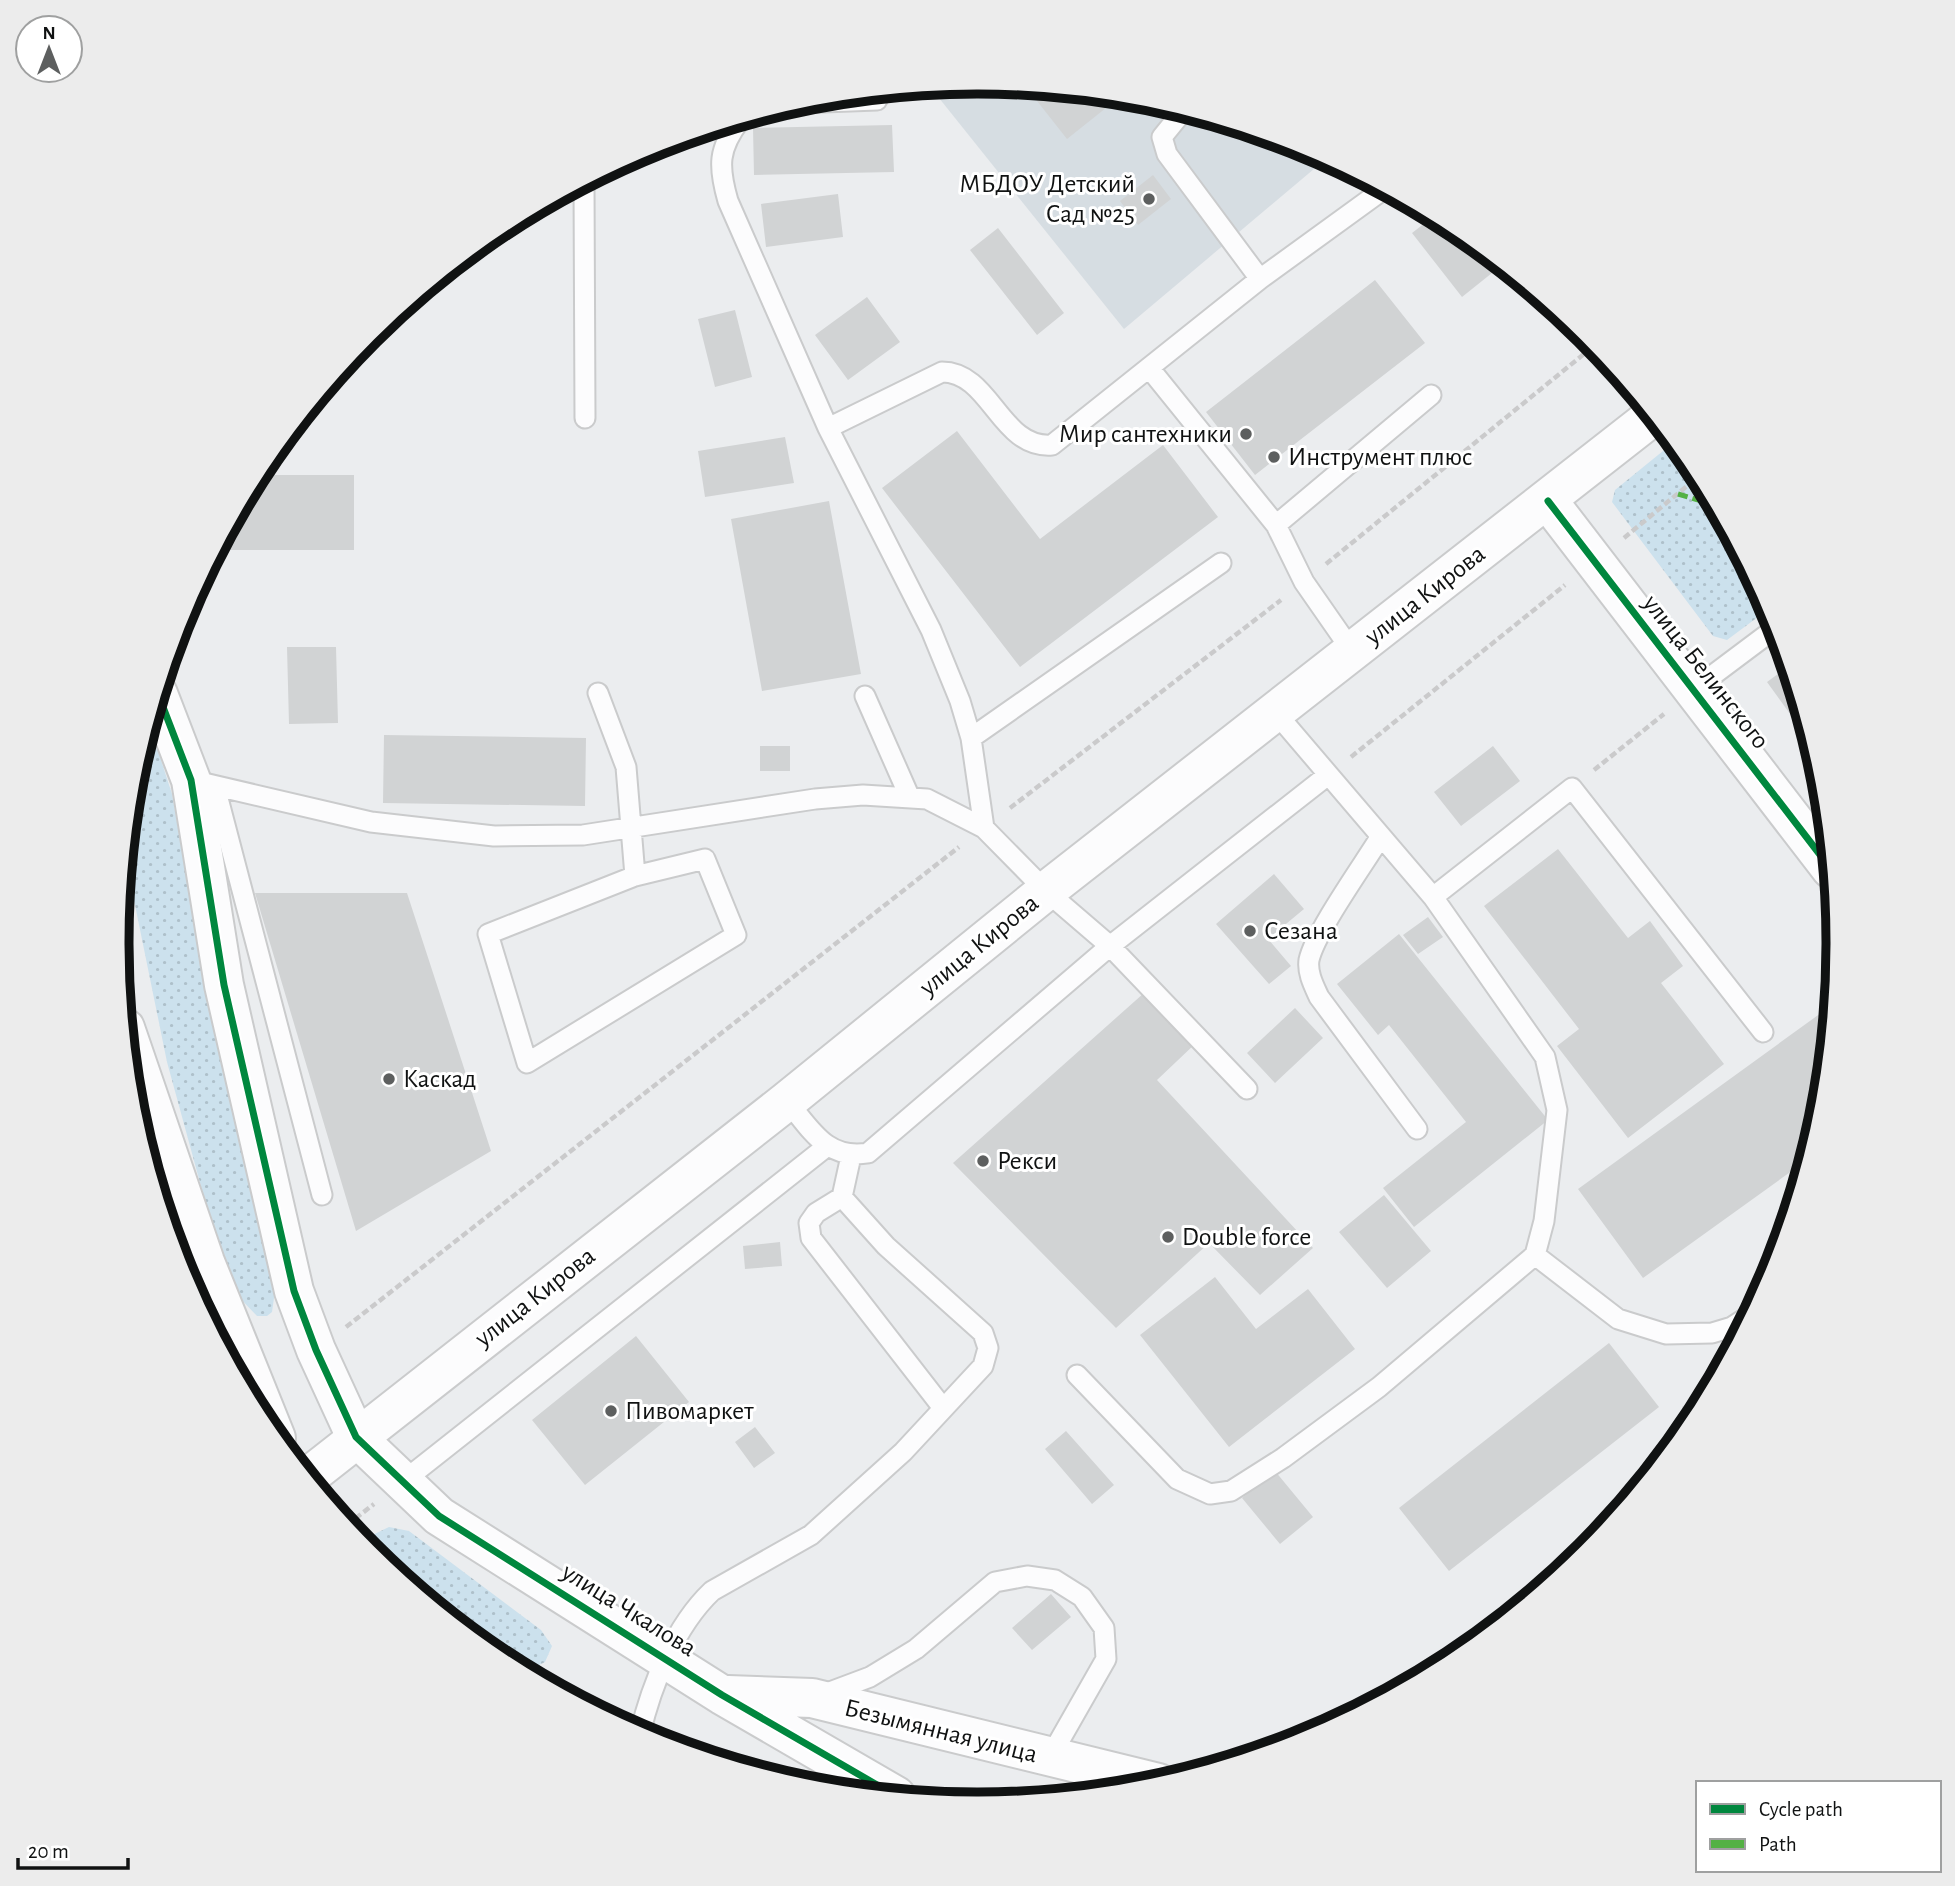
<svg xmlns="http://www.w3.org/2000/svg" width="1955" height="1886" font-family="'Alegreya Sans',sans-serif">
	<defs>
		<pattern id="grass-dots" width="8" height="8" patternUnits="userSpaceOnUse" patternTransform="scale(1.75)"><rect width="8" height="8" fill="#cce1ed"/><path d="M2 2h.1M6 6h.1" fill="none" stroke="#aec0ca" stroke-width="1.8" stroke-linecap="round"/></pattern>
	</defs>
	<rect width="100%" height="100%" fill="#ebedef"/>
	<path fill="#d6dde2" d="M977,82L1146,99L1307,148L1327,158L1124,329L939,98L959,84Z"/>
	<path fill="url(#grass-dots)" d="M1674,442L1693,465L1770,608L1727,640L1713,636L1612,502L1615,490Z
		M149,723L172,794L199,948L275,1291L272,1312L267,1316H257L236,1294L219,1252L167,1062L125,856L133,775Z
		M389,1527L409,1531L541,1630L552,1646L545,1662L525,1672L499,1658L360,1541Z"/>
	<path fill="#d1d3d4" d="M1026,87L1081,92L1121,96L1067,139Z
		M892,125L894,172L754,175L753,128Z
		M1153,175L1171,199L1138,225L1120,201Z
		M838,194L843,237L766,247L761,204Z
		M1434,216L1456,228L1502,265L1462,297L1412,233Z
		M998,228L1064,313L1037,335L970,250Z
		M1375,280L1425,343L1255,475L1206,412Z
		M867,297L900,342L848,380L815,335Z
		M735,310L752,377L715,387L698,319Z
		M957,431L1040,539L1163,445L1218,517L1020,667L882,488Z
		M785,437L794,483L705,497L698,451Z
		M256,475H354V550H216Z
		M829,501L861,674L762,691L731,519Z
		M287,647H336L338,723L289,724Z
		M1789,666L1812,742L1811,743L1767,682Z
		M384,735L586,738L585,806L383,803Z
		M760,746H790V771H760Z
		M1493,746L1520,781L1461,826L1434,792Z
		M1558,849L1628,938L1650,921L1683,966L1661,983L1724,1064L1628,1138L1557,1046L1579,1029L1484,906Z
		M1274,874L1304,909L1268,939L1291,966L1269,984L1216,924Z
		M255,893H407L491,1151L356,1231Z
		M1428,917L1443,937L1418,954L1403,935Z
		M1399,934L1548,1120L1414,1227L1383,1188L1466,1122L1389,1025L1378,1035L1337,984Z
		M1144,993L1196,1043L1157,1080L1313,1248L1260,1295L1209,1243L1116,1328L953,1163Z
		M1832,1005L1822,1111L1807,1160L1643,1278L1578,1189Z
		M1295,1008L1323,1038L1275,1083L1247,1053Z
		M1384,1195L1431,1251L1387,1288L1339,1232Z
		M780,1242L782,1266L745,1269L743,1246Z
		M1215,1277L1256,1329L1308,1289L1355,1349L1229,1447L1140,1335Z
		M636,1336L689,1402L585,1485L532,1420Z
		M1609,1343L1659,1407L1449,1571L1399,1508Z
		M1714,1382L1693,1421L1682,1407Z
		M755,1427L775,1453L754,1468L735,1442Z
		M1066,1431L1114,1485L1092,1504L1045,1449Z
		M1275,1471L1313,1517L1280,1544L1242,1498Z
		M1051,1594L1071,1617L1032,1650L1012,1628Z"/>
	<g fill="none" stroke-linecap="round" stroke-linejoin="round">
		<defs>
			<path id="service" d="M797,103L877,100
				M1184,110L1162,137L1167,154L1260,279
				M740,120C718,149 718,166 728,201L828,428L931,630L960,701L971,738L984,828
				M584,182L585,418
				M1150,369L1276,525L1304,582L1352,651
				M828,428L942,372C991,372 1000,449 1052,445L1260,279L1384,189
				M1276,525L1431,395
				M1693,690L1777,627
				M598,693L626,767L635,876
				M865,696L910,798
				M971,738L1221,563
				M191,780L371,822L494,836L583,835L815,799L863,795L927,799L984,828L1046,891L1110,946L1247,1089
				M215,787L322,1195
				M1381,836C1364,864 1315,932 1309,960C1307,973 1314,986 1319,997L1417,1129
				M705,859L736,935L527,1063L488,934L635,876Z
				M1433,897L1572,788L1763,1032
				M787,1101C811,1129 826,1160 868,1153L1110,946L1328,775
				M842,1197L816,1213L809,1223L811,1238L943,1408
				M170,1231L194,1252
				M1535,1255L1618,1319L1666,1334L1712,1333L1732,1327L1749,1316
				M1077,1375L1177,1479L1210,1494L1231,1491L1283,1458L1379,1387L1535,1255L1544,1221L1557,1110L1545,1057L1433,897L1275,712
				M401,1483L826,1147
				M822,1695L870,1677L916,1649L995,1582L1027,1576L1055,1580L1082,1597L1104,1628L1106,1659L1049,1759
				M640,1734C651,1686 675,1626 712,1591L811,1535L903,1452L983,1366L988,1348L983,1333L886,1246L842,1197L851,1156"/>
			<path id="minor" d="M1548,501L1831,869
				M158,694L191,780L224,985L294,1291L316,1350L356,1437L439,1516L722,1695L896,1796
				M125,1028L205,1262L276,1438
				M728,1695L812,1698L1158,1783"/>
			<path id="primary" d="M308,1477L787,1101L1046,891L1653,416"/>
		</defs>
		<use href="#service" stroke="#cacbcc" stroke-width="23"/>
		<use href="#minor" stroke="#cacbcc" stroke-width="42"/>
		<use href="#primary" stroke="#cacbcc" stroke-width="42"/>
		<path stroke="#cacacb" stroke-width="4.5" stroke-dasharray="7 3.5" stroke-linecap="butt" d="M1624,538L1699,476
			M1326,564L1595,345
			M1351,757L1565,585
			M1594,770L1664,714
			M1010,808L1281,600
			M346,1327L959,847
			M347,1525L374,1504"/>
		<use href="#service" stroke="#fcfcfd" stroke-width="19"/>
		<use href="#minor" stroke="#fcfcfd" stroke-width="38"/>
		<use href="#primary" stroke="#fcfcfd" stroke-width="38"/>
		<path stroke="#54b144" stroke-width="5" stroke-dasharray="10 5" stroke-linecap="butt" d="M1678,494L1715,505"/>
		<defs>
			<path id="cycleway" d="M1548,501L1831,869
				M158,694L191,780L224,985L294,1291L316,1350L356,1437L439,1516L722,1695L896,1796"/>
		</defs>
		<use href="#cycleway" stroke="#fff" stroke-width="11"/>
		<use href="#cycleway" stroke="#00873e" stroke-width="7"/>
	</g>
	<g fill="#5d5f5f" stroke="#fff" stroke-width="2.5">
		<circle cx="1149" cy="199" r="7"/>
		<circle cx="1246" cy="434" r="7"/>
		<circle cx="1274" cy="457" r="7"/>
		<circle cx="1250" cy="931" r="7"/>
		<circle cx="389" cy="1079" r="7"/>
		<circle cx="983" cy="1161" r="7"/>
		<circle cx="1168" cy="1237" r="7"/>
		<circle cx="611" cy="1411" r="7"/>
	</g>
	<g text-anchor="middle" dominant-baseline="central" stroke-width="6" stroke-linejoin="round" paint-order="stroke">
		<g font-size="26" fill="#101212" stroke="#fff" text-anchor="start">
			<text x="1135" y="184" text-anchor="end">МБДОУ Детский<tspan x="1135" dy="30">Сад №25</tspan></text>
			<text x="1232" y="434" text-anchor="end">Мир сантехники</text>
			<text x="1288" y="457">Инструмент плюс</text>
			<text x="1264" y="931">Сезана</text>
			<text x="403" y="1079">Каскад</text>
			<text x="997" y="1161">Рекси</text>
			<text x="1182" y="1237">Double force</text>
			<text x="625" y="1411">Пивомаркет</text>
		</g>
		<g font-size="26" fill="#101212" stroke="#fff">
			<text transform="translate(1425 595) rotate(-38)">улица Кирова</text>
			<text transform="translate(1706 672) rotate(52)">улица Белинского</text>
			<text transform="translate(979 945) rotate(-39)">улица Кирова</text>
			<text transform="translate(535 1297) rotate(-38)">улица Кирова</text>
			<text transform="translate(629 1610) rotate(32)">улица Чкалова</text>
			<text transform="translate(941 1731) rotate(14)">Безымянная улица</text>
		</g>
	</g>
	<path d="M0 0H1955V1886H0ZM977 94H978A848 848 0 0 1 1826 942V944A848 848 0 0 1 978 1792H977A848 848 0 0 1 129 944V942A848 848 0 0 1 977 94Z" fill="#ececec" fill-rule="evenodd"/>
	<path fill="none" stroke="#101212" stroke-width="9" d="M977 94H978A848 848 0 0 1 1826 942V944A848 848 0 0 1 978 1792H977A848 848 0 0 1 129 944V942A848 848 0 0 1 977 94Z"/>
	<rect x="1696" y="1781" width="245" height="91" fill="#ffffff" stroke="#9fa0a0" stroke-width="2"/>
	<rect x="1710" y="1804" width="35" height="10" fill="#00873e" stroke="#9fa0a0" stroke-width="2"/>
	<text x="1759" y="1816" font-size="21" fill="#101212">Cycle path</text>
	<rect x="1710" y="1839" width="35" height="10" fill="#54b144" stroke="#9fa0a0" stroke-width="2"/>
	<text x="1759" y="1851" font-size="21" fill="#101212">Path</text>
	<g transform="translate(49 49)"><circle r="33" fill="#ffffff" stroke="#9fa0a0" stroke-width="2"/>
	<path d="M0-5L12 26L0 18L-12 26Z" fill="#5d5f5f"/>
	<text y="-10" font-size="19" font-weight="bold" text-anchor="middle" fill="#101212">N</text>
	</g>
	<path d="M18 1858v10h110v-10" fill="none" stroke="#101212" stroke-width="3.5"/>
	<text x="28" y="1858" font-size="21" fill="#101212" stroke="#ffffff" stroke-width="5" paint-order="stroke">20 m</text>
</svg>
